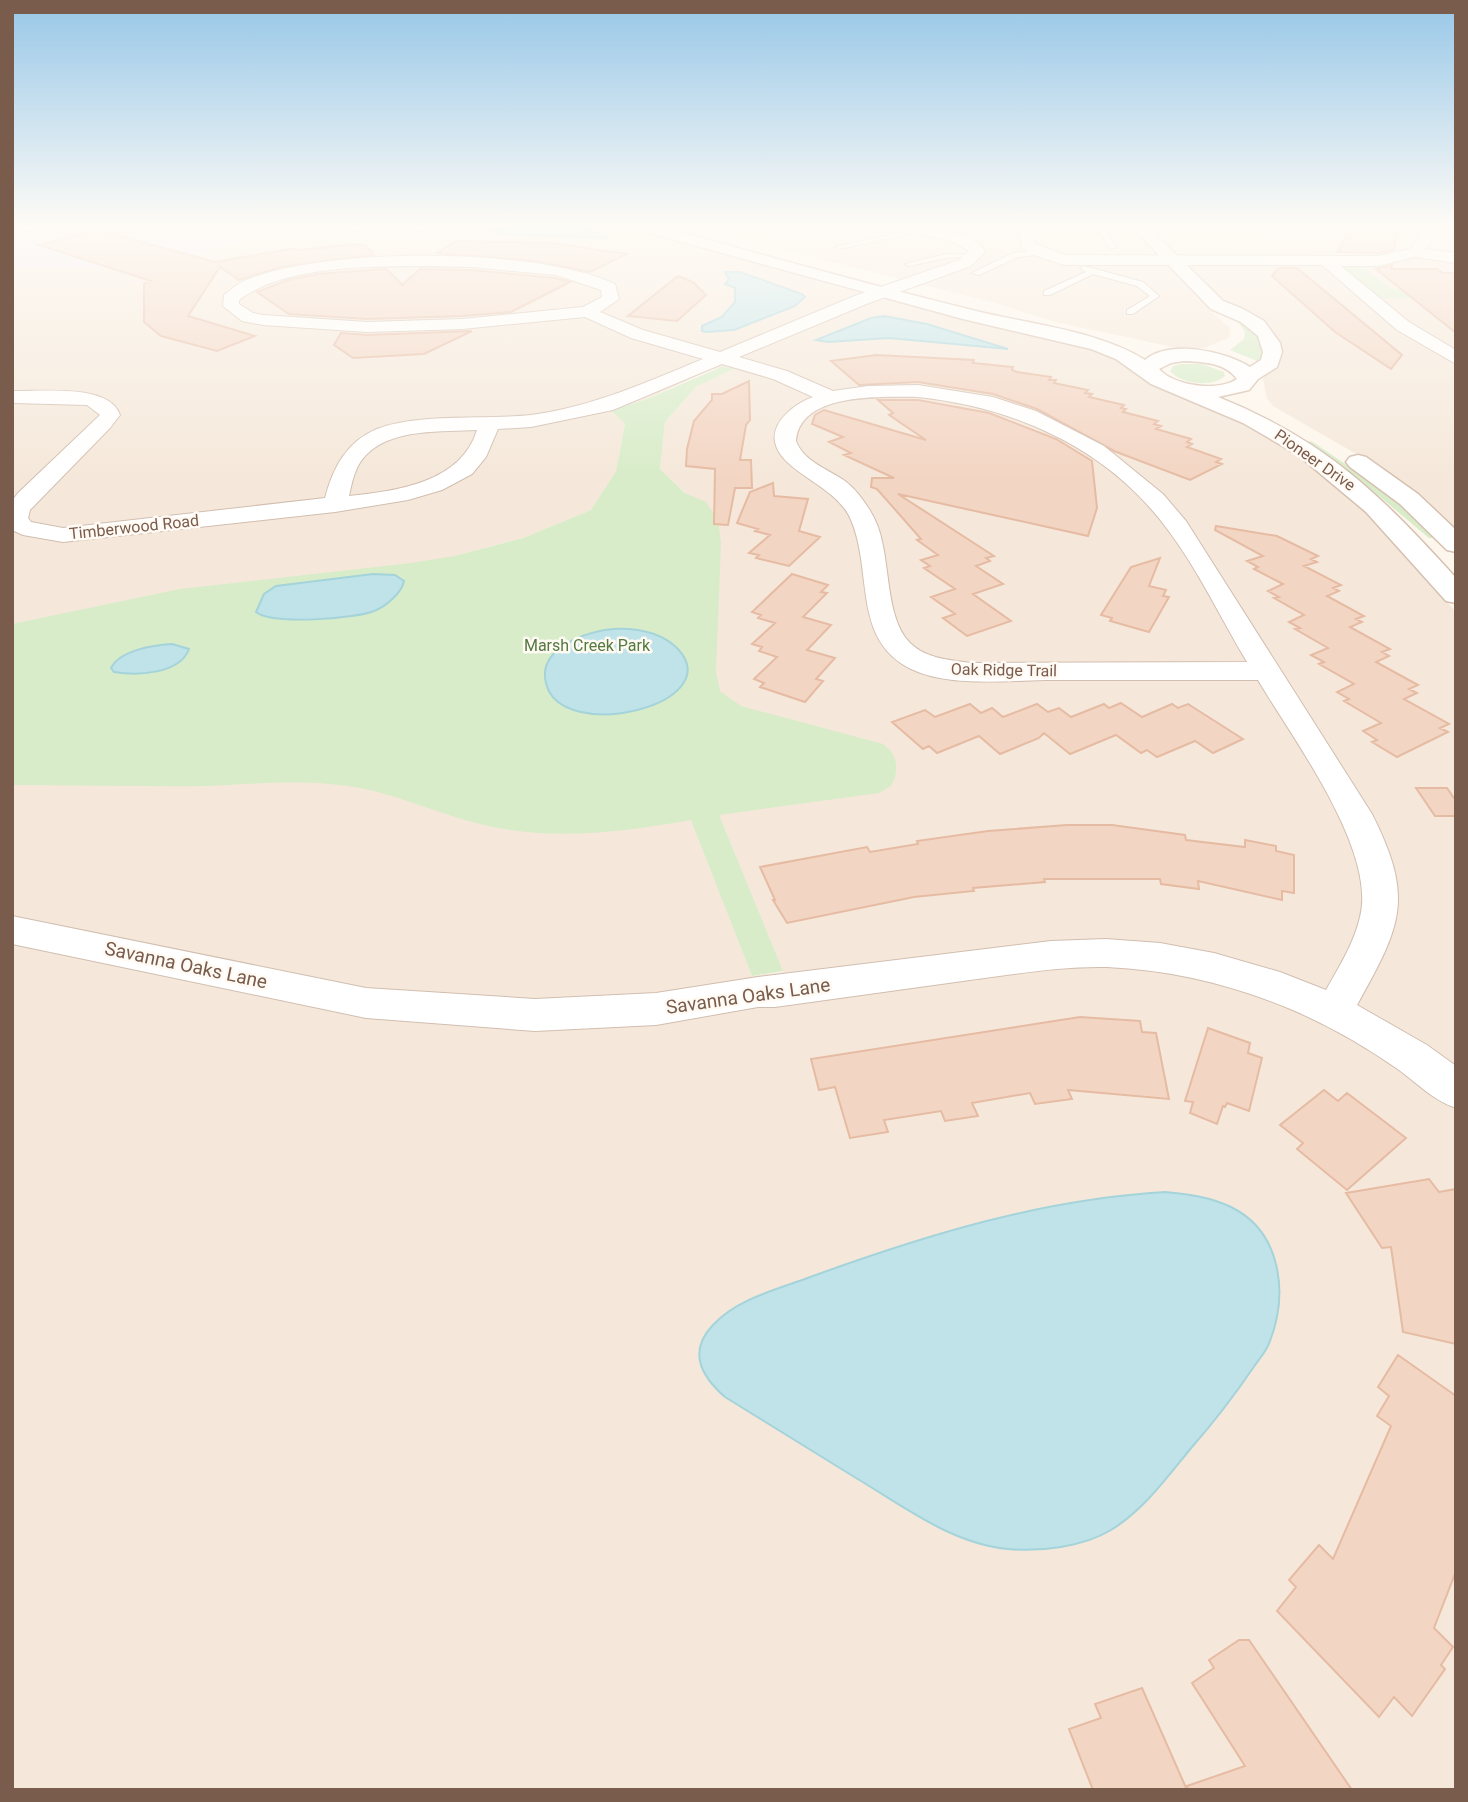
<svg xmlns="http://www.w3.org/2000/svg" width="1468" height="1802" font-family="Roboto,sans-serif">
	<rect width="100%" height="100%" fill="#fdf6ec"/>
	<path fill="#f5e8da" d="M474,225H624L845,289L1086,347L1116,359L1149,383L1228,414L1303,457L1366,510L1456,612V1790H12V768L673,770L752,976L783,972L700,770L709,703L714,520L660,469L665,422L696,387L734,368L712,369L652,397L613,411L625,424L616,471L591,510L523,538L419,565L12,628V267H147L279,232L329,229L392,232Z
		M687,225H1132L1170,259L1160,238L1148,225H1456V290L1392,289L1355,262L1370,298L1456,299V530L1420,498L1377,466L1273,406L1267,398L1263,379L1280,361V346L1217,305L1209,309L1230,328L1229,338L1204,348H1177L1055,322L995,303Z"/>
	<path fill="#f3e8fa" d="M47,225H261L266,230L279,232L147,267H12V234Z"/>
	<path fill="#d8ecc9" d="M1327,262H1355L1392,289L1456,290V299L1370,298Z
		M1238,322C1250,322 1259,335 1266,343L1262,363L1230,350L1244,339L1245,332Z
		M1181,364H1202L1224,372L1225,376C1212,388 1181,384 1170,371L1173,366Z
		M721,367L735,368L696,387L665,422L660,469L685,493L706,502L718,520L721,543L716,671L720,691L741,706L883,744C898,755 900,770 891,786L879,793L719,815L783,971L752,976L691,820C623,832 549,842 480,824C435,813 393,792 347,786C302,779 255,784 209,786C144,787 78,785 12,785V624L180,589L411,563L454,556L523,538L591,510L616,471L625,424L612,411L652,397Z
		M1311,441L1387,492L1437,538H1429L1355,476L1305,442Z"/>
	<path fill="#bfe3e8" stroke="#a5d3da" stroke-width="2" d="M507,225H573L610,238L503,234L493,231Z
		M725,272H740L802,294L805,297L795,306L734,330L706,332L702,331V326L722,317L735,302V288L725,284L729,279Z
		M884,316L927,324L1008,349L889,338L828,342L816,340L871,318Z
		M373,574L395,575L404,581C402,593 385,607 374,611C354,619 272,625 256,612L264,594L276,586Z
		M613,629C635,628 661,632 678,649C729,705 560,745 546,683C537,648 587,631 613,629Z
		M172,644L189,649C180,674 137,676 114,672L111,668C120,650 154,645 172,644Z
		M1165,1192C1188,1194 1210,1197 1231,1207C1282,1232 1288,1294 1270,1341C1267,1351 1259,1359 1253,1368C1234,1396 1214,1422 1192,1447C1168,1476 1144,1510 1111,1530C1083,1547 1040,1552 1008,1549C952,1544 903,1506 856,1478C813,1451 769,1424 725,1397C702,1377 687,1352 713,1325C738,1298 779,1289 813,1276C926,1235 1043,1199 1165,1192Z"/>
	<path fill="#f3d5c3" stroke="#e6bba3" stroke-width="2" d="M1353,225H1397L1394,250L1378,253L1337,252Z
		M98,230L215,262L290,249L298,250L359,244L365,245L374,255L281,267L239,280L220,267L188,316L255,336L217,351L161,336L144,322V284L151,281L39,245Z
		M456,241L552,243L627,254L590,272L536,261L437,253Z
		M1392,265L1391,269H1437L1443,273H1456V333L1376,269Z
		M1279,268H1297L1402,355L1391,369L1335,332L1272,276Z
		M383,269H387L402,285L420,269L471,270L555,278L570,282L511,312L462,316L367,319L289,314L257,292L288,280L318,274Z
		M678,276L693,282L706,295L677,321L628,316Z
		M472,331L424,354L353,358L334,345L341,333L367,335Z
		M876,355L974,360L973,363L1013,367L1012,370L1017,372L1051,377L1049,380H1056L1054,383L1088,390L1085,393L1092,394L1089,397L1124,405L1121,408L1126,409L1123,412L1158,421L1154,424L1161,426L1156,429L1191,439L1187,442L1192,444L1187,447L1221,459L1216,462L1222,464L1190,480L1114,451L1037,409L993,394L918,382L859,385L831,361Z
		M749,381L750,420L746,425L740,460H751L752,488H735L728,525L714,524L715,469L686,466L687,449L694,421L712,400V394H722Z
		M878,400H918L989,413L1056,439L1092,461L1097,508L1088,536L898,494L994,556L986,558L990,561L976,566L1003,584L973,594L1011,621L967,636L943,618L955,614L931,597L955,589L924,568L930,566L921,560L938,555L917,540L921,539L877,489L871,487L872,478H894L844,455L851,453L829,442L843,437L812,424L815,415L824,410L926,440L889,415L893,413Z
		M773,483L774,496L808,499L799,531L820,537L789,566L756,558L759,555L749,553L770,535L755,531L758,529L737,523L750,492Z
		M1216,526L1277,536L1318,556L1311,559L1317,562L1304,566L1341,585L1333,588L1339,591L1327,596L1364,616L1356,619L1362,622L1350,627L1390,649L1382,652L1389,656L1376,662L1418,685L1409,689L1417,693L1404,699L1449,724L1440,728L1448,732L1397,757L1372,742L1377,740L1363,731L1381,723L1344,701L1349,699L1337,692L1354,684L1319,664L1324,662L1311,655L1328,648L1295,629L1300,628L1289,622L1304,615L1274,598L1279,597L1268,591L1283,584L1254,569L1258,567L1247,561L1263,556L1215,530Z
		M1160,558L1149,586L1166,590L1163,596L1169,597L1149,632L1110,621L1112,618L1101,615L1131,567Z
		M792,574L828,585L821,592L827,593L803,617L831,625L807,650L835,658L816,679L823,681L805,702L760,687L764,683L754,679L777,657L759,651L762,647L752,644L775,623L758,618L761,615L752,612Z
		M1121,703L1142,717L1172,704L1178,708L1188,704L1243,739L1213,753L1195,741L1157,757L1147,750L1141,753L1116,735L1070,754L1044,733L1039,738L1000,754L979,736L937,753L929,746L923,749L892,722L925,710L935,717L970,704L981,713L992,708L1003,717L1037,704L1048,712L1059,708L1071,717L1104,704L1109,708Z
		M1416,788H1447L1456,801V816H1435Z
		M1067,825H1112L1185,835L1186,840L1245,847V840L1276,846V851L1294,855V893L1282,891V900L1198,881L1199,889L1161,884L1160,879H1044L1045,882L973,888L974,891L914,897L787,923L773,900H775L760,867L867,847L870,852L918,844L917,841L988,831Z
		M1080,1017L1140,1021L1142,1032L1156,1033L1169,1099L1068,1090L1072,1099L1035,1104L1030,1093L972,1103L978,1116L945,1121L941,1111L884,1120L888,1132L850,1138L835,1087L819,1090L811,1059Z
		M1208,1028L1250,1043L1248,1053L1262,1058L1249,1111L1227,1103L1225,1107L1223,1106L1217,1124L1190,1113L1193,1102L1185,1101Z
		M1324,1090L1338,1101L1347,1093L1406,1138L1347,1190L1297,1149L1303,1143L1280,1125Z
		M1429,1179L1439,1192L1456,1189V1344L1403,1332L1391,1247L1382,1248L1346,1193Z
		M1398,1355L1456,1396V1571L1434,1628L1453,1647L1441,1665L1445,1669L1412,1716L1394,1697L1379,1717L1277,1611L1296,1587L1289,1580L1319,1545L1333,1559L1391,1426L1377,1416L1389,1396L1378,1387Z
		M1239,1640H1249L1352,1790H1188L1187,1786L1245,1766L1192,1683L1214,1668L1209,1660Z
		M1142,1688L1187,1790H1093L1069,1729L1101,1718L1095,1704Z"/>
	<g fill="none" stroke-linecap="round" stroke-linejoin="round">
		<defs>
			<path id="lane" d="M799,225H813L777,234L774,232Z
				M980,225H989L972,232V230Z
				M1080,225L1104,230L1117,247L1110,249L1100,232Z
				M922,228L924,231L839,249L835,247Z
				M1039,250L1042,254L1018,257L979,275L972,273L1013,253Z
				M946,254L978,256L946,258L909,266L905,264Z
				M1084,266L1143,282L1159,296L1133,314H1127V310L1150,296L1137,286L1093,274L1050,295H1044V291L1086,272L1080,268Z"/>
			<path id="street" d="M266,225H457L450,229C407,232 367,232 324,229C305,228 283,239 266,225Z
				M894,225C915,225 976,230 985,252L971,266L869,303L739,357L787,371L833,391L868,386L918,385L993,397L1036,411L1104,446L1163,494L1186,521L1372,814C1415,899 1401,926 1357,1005L1427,1045L1456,1066V1108C1433,1100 1418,1084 1399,1070C1365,1046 1326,1024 1288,1008C1230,984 1170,970 1107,967C1061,966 1015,974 970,980C905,989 840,998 775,1007H758L656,1025L535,1031L366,1018L12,944V916L366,988L535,999L656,993L758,977L1051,941L1106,939L1160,943L1214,953L1280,972L1326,990C1339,967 1354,943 1360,917C1377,850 1292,738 1258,680C1187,680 1116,680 1045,680C1006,681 954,686 918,672C850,645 874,574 851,520C837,485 781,473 775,442C771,421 796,403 813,397L773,379L722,364L613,410L531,427L498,429L486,457L472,474L442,490L408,500L335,512L63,542L23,535L12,530V501L18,493L100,415L87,405L12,403V391C40,392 109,383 120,415L110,428L30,510L28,518L31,522L63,528L325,498C333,468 346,442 377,429C418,413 486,420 531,415C592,407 647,382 703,359L631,338L585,317L462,329L367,332L263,325L242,321L223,306L224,295C231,290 238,283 246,280C327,247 536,247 615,284L619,299L600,312L643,330L720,352L857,295L959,260L969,251L953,242L896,228ZM471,267L556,275L601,290L602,297L583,307L462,319L367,322L263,315L253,313L239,304V300C290,260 406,266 471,267ZM918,397C1015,407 1109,449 1168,530C1199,571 1221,619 1247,662L971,663C951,660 926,659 910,643C883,616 892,555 875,520C869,507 857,490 845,481C828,469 804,462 796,441C800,392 882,397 918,397ZM477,430C461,483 396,491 349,496C352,482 355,466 366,455C392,428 442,432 477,430Z
				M1019,225H1033L1034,243L1065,255L1378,256L1410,249L1429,225H1444L1425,249L1456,253V263L1415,257L1378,266H1341L1409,322L1456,350V364L1397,330L1322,265H1064L1034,255L1022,248Z"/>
			<path id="secondary" d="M12,225H40L38,228L12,234Z
				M629,225H654C760,254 866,284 972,310C1027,324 1097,330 1145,360C1169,339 1225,351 1250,367L1261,360L1263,352L1258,336L1241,322L1211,309L1130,225H1146L1223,301L1243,309L1264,321L1280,343L1282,352L1277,367L1258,379L1249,390L1218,397C1325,440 1380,494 1456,578V603L1446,601L1366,512L1298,455L1243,423L1151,384L1116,359L1091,349L963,319L631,228ZM1184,361C1202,362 1225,362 1237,379C1218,392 1174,386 1159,369L1171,363Z
				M1358,455L1366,457L1418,494L1456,530V552L1447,550L1400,504L1350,467L1346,462L1350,457Z"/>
		</defs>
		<use href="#lane" stroke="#d1beb0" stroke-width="2"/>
		<use href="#street" stroke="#d1beb0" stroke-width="2"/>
		<use href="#secondary" stroke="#d6c0b0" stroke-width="3"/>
		<use href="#lane" fill="#fff" fill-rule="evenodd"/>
		<use href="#street" fill="#fff" fill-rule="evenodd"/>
		<use href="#secondary" fill="#fff" fill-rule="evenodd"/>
	</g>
	<linearGradient id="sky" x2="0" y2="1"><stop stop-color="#97c7e8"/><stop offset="0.47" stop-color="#fefbf6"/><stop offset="1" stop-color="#fefbf6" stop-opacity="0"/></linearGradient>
	<rect width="1468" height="478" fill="url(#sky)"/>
	<g text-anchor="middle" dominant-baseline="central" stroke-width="5" stroke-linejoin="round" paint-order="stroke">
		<g font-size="16" fill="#7a5c4d" stroke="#fffaf3">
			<text transform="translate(1315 460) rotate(35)">Pioneer Drive</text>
			<text transform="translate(134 527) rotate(-6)">Timberwood Road</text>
			<text transform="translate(1004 670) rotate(1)">Oak Ridge Trail</text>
		</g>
		<g font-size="16" fill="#537a41" stroke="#fffaf3">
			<text x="587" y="645">Marsh Creek Park</text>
		</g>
		<g font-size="19" fill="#7a5c4d" stroke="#fffaf3">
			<text transform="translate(186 965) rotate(12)">Savanna Oaks Lane</text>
			<text transform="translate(748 996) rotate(-8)">Savanna Oaks Lane</text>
		</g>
	</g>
	<rect width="1468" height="1802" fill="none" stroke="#7a5c4d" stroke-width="28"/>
</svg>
